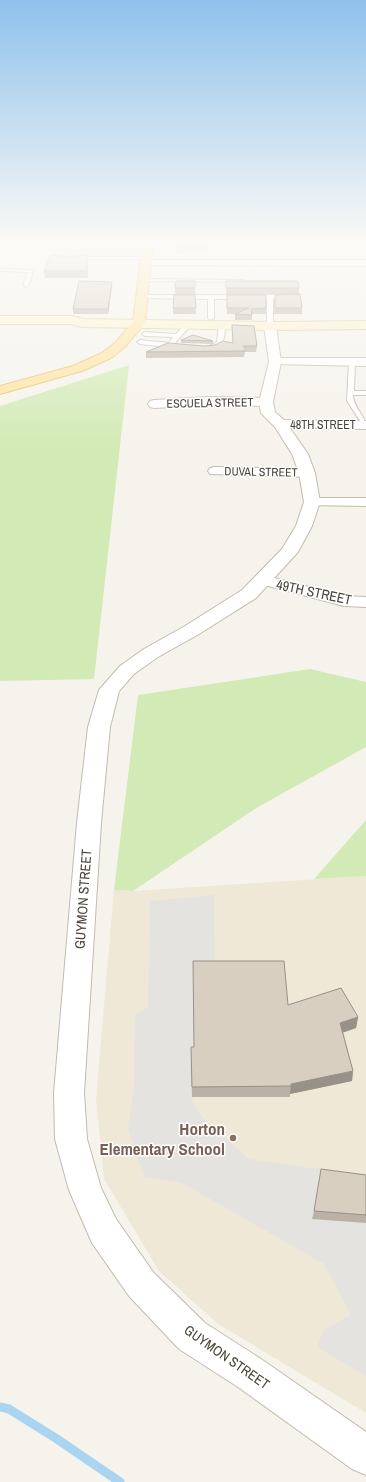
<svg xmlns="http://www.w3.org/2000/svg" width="366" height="1482" font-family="'Archivo Narrow',sans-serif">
	<rect width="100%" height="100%" fill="#f6f3ec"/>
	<path fill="#efe8d6" d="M366,876V1413L218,1324L159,1271L104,1179L96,1098L114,890L133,891Z"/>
	<path fill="#d2eab5" d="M129,365L94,679L0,681V406Z
		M310,669L366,682V747L258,807L133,891L114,890L138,695Z
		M366,820V876L314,879Z"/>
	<path fill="#e5e3e0" d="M57,242H136L134,261H70L72,256H52Z
		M214,895L215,961L192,1097L193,1104L202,1117L249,1159L366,1176V1376L317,1347L324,1330L351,1315L324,1264L182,1183L144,1177L128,1128L134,1085L135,1015L148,1007L150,901Z"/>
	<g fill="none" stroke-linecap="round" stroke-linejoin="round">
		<path stroke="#a9d4f2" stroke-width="9" d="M0,1407L9,1409L57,1439L120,1482"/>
		<defs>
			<path id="service" d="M61,247H147L149,248L147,249H63Z
				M82,257H146L148,258L146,259H82L74,261L72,260Z
				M0,269L31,270L33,271L29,285L26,287L23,285L28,272L0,271Z
				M142,279L242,280L244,281L242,282L144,281Z
				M142,295H288L291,297L288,299H273V326L270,328L267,326V299H214V318L211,320L208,318V299L140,298V296Z
				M186,324L191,325L174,344L184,347V349L140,344L137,342L140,340L169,343L173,337L145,336L142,334L145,332L176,334Z
				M222,324L225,326C225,338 223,350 208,349V347L217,342L219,326Z
				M352,360L355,362L354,391H366V395H353C353,408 366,415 366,428L364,427L347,401L349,362Z"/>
			<path id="minor" d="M145,260H366V266L142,265L140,263Z
				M275,358H366V366L271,364L269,362L271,360Z
				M209,397L266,398L270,399L272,402L270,405L266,406L209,405L154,408L150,407L148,404L150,401L154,400Z
				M280,420L366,421V429L275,427L273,424L275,421Z
				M215,467L307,469L312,470L314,473L312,476L307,477L210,474L208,471L210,468Z
				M312,498H366V506L307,505L305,502L307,499Z
				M263,575L344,596L366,597V607L344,606L257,583L255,580L257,577Z"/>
			<path id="tertiary" d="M270,322L274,323L276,326L281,362L273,402L275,412L285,421L308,454L315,473L320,502L312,526L298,552L256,598L199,634L158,657L134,674L119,691L110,727L101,823L84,1093L87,1139L101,1188L116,1219L153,1272L205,1323L264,1361L366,1432V1475L352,1469L238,1387L179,1349L129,1296L92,1243L69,1190L55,1139L54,1093L77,823L88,727L99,690L120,666L144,649L185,626L242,590L282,549L296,526L304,502L299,473L292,454L275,427L261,413L259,402L269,362L264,326L266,323Z"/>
			<path id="secondary" d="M0,316H72L83,319L277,322L366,321V329L277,330L82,327L71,324H0Z"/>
			<path id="primary" d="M143,242H153L145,323L125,347L111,358L82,371L0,394V386L73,366L102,353L116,342L133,322Z"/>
		</defs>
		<use href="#service" stroke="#c2bbae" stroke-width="2"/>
		<use href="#minor" stroke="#c2bbae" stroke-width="2"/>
		<use href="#tertiary" stroke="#c2bbae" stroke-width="2"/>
		<use href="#secondary" stroke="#d6c79b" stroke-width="2"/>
		<use href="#primary" stroke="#e6c16a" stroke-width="2"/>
		<use href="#service" fill="#fff" fill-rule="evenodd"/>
		<use href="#minor" fill="#fff" fill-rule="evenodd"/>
		<use href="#tertiary" fill="#fff" fill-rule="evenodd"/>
		<use href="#secondary" fill="#fff3cd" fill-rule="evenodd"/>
		<use href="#primary" fill="#ffe39c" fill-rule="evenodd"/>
	</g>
	<path fill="#bab2a6" d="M177,242H211L209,251L177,253Z
		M87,262L88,278H45L44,271Z
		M195,281V294H175V288Z
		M226,281L299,288V294H226Z
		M112,286L108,314H73V309Z
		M195,295L196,314H173V308Z
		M227,295H266V314H252V320H235V314H237H227Z
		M275,295L302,308V314H274Z
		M181,340L213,341V344L181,343Z
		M233,343L257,346L256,352H245L244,357L146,358V352Z
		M288,1005L358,1017L356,1028L343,1032L353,1071L352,1081L290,1094V1097H192L191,1058L194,1047Z
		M366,1175V1223L312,1219L314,1211Z"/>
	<path fill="#979187" d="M209,242H211L209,251Z
		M112,282V286L108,314V309Z
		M358,1017L356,1028L339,1034L340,1023Z
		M353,1071L352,1081L290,1094L291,1084Z"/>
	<path fill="#d8cfc1" stroke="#979187" d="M177,242H209V244L177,245Z
		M51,255L68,257L87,255V271H44Z
		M79,281L112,282L108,309H73Z
		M176,281H195V288H175Z
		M226,281H298L299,288H226Z
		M300,294L302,308H275V295Z
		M174,295H195L196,308H173Z
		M227,295H266V308L251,309L252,315L235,314L249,308H227Z
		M232,325L254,326L257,346H243L245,347V351L146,352L168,343L205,346L215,345L223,341L233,343Z
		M193,335L213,341L181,340Z
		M193,961H284L288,1005L341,988L358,1017L340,1023L353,1071L291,1084V1086L192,1087L191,1047H194Z
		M321,1169L366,1175V1215L314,1211Z"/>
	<linearGradient id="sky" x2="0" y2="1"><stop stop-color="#8fc1ec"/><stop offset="0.54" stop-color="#fbfaf6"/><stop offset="1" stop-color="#fbfaf6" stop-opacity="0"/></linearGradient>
	<rect width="366" height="449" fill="url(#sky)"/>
	<circle fill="#8d6e63" stroke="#fff" stroke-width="1.5" cx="233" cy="1138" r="4"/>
	<g text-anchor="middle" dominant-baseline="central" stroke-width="3" stroke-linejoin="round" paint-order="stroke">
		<g font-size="12" fill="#4b4439" stroke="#fff">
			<text transform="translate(210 403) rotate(-1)">ESCUELA STREET</text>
			<text x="323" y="425">48TH STREET</text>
			<text transform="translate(261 472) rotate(1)">DUVAL STREET</text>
		</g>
		<g font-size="14" fill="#4b4439" stroke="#fff">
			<text transform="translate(314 592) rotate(12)">49TH STREET</text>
			<text transform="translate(83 899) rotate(-86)">GUYMON STREET</text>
			<text transform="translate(227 1357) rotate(35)">GUYMON STREET</text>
		</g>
		<g font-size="17" font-weight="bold" fill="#785e54" stroke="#fff" text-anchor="end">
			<text x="225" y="1128">Horton<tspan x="225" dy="20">Elementary School</tspan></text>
		</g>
	</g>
</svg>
